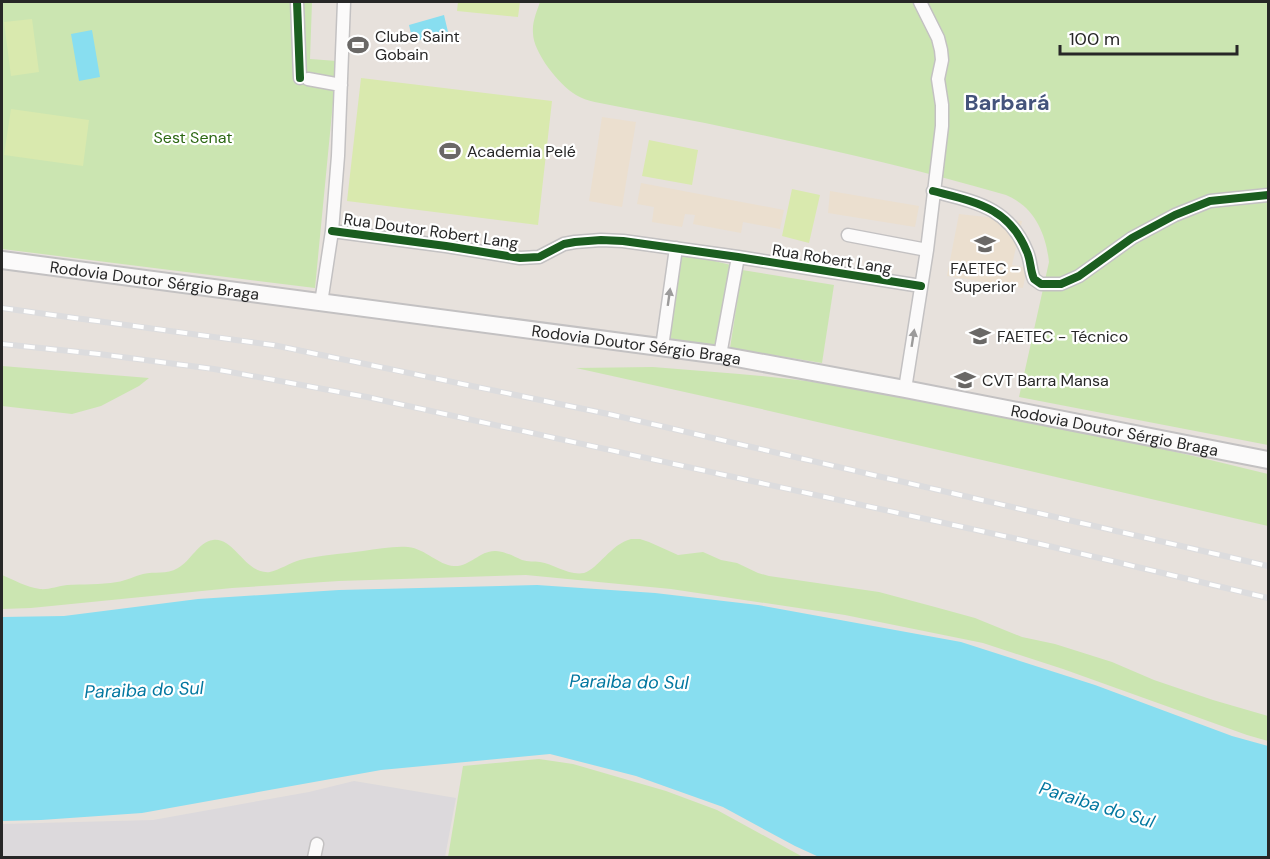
<svg xmlns="http://www.w3.org/2000/svg" width="1270" height="859" font-family="'DM Sans',sans-serif">
	<rect width="100%" height="100%" fill="#e7e1dc"/>
	<path fill="#dcd9dc" d="M354,781L456,798L445,857H2V824L153,820L309,792Z"/>
	<path fill="#ebdfcf" d="M602,117L636,122L622,207L589,201Z
		M641,183L784,210L780,229L743,222L741,233L693,224L695,215L685,214L682,227L652,222L654,207L637,204Z
		M830,191L919,206L915,227L828,213Z
		M959,214L1022,221L1012,265L1027,268L1023,288L947,276Z"/>
	<path fill="#cbe5b1" d="M2,2H312L310,59L337,61L315,288L2,249Z
		M540,2H1268V445L1019,397L1049,262C1046,234 1035,207 1006,195C907,166 806,144 705,123C675,117 645,112 615,106C602,103 587,102 576,95C559,85 533,52 533,33C532,22 537,11 540,2Z
		M681,253L731,265L718,348L669,338Z
		M742,270L834,285L822,363L730,348Z
		M2,366L149,378L139,386L101,406L72,414L2,406Z
		M653,367C711,372 769,375 826,384C975,406 1122,438 1268,474V526L757,408L576,368Z
		M631,539H640L649,542L678,555L703,552L721,560L737,563L758,573L769,576L879,592L935,607L975,618L1022,637L1055,644L1112,662L1154,680L1213,700L1268,716V741L1247,735L1063,669L983,643L845,615L671,589L526,575L339,581L232,588L31,608L2,609V575C14,580 26,587 40,589C48,590 58,586 67,585C83,584 100,585 117,582C126,581 134,576 143,574C155,571 166,575 178,568C191,561 198,542 213,540C235,537 245,575 270,572C279,570 290,563 300,560C320,555 342,554 363,551C378,549 393,546 408,547C426,549 438,565 454,566C470,567 480,550 496,551C506,552 513,556 522,560C528,562 534,561 540,562C554,564 569,576 584,573C598,569 611,544 631,539Z
		M539,759L573,764L666,791L717,810L803,857H448L463,766Z"/>
	<path fill="#d9e9ae" d="M458,2H520L518,17L457,11Z
		M32,19L39,72L11,76L4,22Z
		M361,78L552,101L538,225L347,201Z
		M11,109L89,120L83,166L4,155Z
		M649,140L698,150L692,185L642,176Z
		M792,189L820,195L809,243L782,236Z"/>
	<path fill="#88def0" d="M444,15L448,32L413,42L409,25Z
		M92,30L100,77L79,81L71,34Z
		M537,585L655,593L758,605L961,642L1095,685L1232,736L1268,746V857H819L795,846L723,807L636,776L550,754L381,770L142,813L41,820L2,821V617L64,616L198,599L339,590Z"/>
	<g fill="none" stroke-linecap="round" stroke-linejoin="round">
		<defs>
			<path id="street" d="M297,2L300,78
				M308,79L341,85
				M933,191C975,202 1009,207 1027,252C1031,261 1030,270 1034,279L1041,284H1061L1079,276L1132,238L1175,215L1210,201L1268,195
				M332,231L446,246L520,258L539,257L564,244L575,242L601,240L623,241L738,257L921,286
				M848,235L927,250
				M321,303L332,231L338,156L344,2
				M662,347L676,248
				M720,355L738,257
				M905,389L927,250L942,126V105L938,79L942,60L941,50L938,38L920,2
				M314,858L317,844"/>
			<g id="secondary">
				<path id="s1" d="M2,260L720,355L905,389L1268,460"/>
			</g>
		</defs>
		<use href="#street" stroke="#c3c1c2" stroke-width="15"/>
		<use href="#secondary" stroke="#c3c1c2" stroke-width="20"/>
		<use href="#street" stroke="#fbfafa" stroke-width="12"/>
		<use href="#secondary" stroke="#fbfafa" stroke-width="16"/>
		<defs>
			<path id="rail" d="M2,308L273,345L613,415L1268,566
				M2,344L99,354L214,369L367,397L1036,543L1268,598"/>
		</defs>
		<use href="#rail" stroke="#dcdcde" stroke-width="6"/>
		<use href="#rail" stroke="#fff" stroke-width="4" stroke-dasharray="11" stroke-linecap="butt"/>
		<defs>
			<path id="cycleway" d="M297,2L300,78
				M933,191C975,202 1009,207 1027,252C1031,261 1030,270 1034,279L1041,284H1061L1079,276L1132,238L1175,215L1210,201L1268,195
				M332,231L446,246L520,258L539,257L564,244L575,242L601,240L623,241L738,257L921,286"/>
		</defs>
		<use href="#cycleway" stroke="#fff" stroke-width="11"/>
		<use href="#cycleway" stroke="#1b5e20" stroke-width="8"/>
	</g>
	<defs><path id="oneway-solid" d="M-6-.8H1V-3.2L6.5 0L1 3.2V.8H-6Z" transform="scale(1.5)"/></defs>
	<g fill="#9c9b9b">
		<use href="#oneway-solid" transform="translate(669 297) rotate(-82)"/>
		<use href="#oneway-solid" transform="translate(913 338) rotate(-81)"/>
	</g>
	<defs>
		<symbol id="stadium-bare" viewBox="-9 -9 18 18"><path d="M0-5a6.5 5 0 1 0 0 10a6.5 5 0 1 0 0-10ZM-3.5-1.8h7v3.6h-7Z" fill="#6a6866" stroke="#fff" stroke-width="2.5" paint-order="stroke"/></symbol>
		<symbol id="university-bare" viewBox="-9 -9 18 18"><path d="M0-5L7-2L0 1L-7-2ZM-4 1L0 2.5L4 1V4Q0 6-4 4Z" fill="#6a6866" stroke="#fff" stroke-width="2.5" paint-order="stroke"/></symbol>
	</defs>
	<g fill-rule="evenodd">
		<use href="#stadium-bare" x="343" y="30" width="30" height="30"/>
		<use href="#stadium-bare" x="435" y="136" width="30" height="30"/>
		<use href="#university-bare" x="970" y="229" width="30" height="30"/>
		<use href="#university-bare" x="965" y="321" width="30" height="30"/>
		<use href="#university-bare" x="950" y="365" width="30" height="30"/>
	</g>
	<g text-anchor="middle" dominant-baseline="central" stroke-width="4.5" stroke-linejoin="round" paint-order="stroke">
		<g font-size="16" fill="#272727" stroke="#fff" text-anchor="start">
			<text x="375" y="36">Clube Saint<tspan x="375" dy="18">Gobain</tspan></text>
			<text x="467" y="151">Academia Pelé</text>
			<text x="985" y="268" text-anchor="middle">FAETEC -<tspan x="985" dy="18">Superior</tspan></text>
			<text x="997" y="336">FAETEC - Técnico</text>
			<text x="982" y="380">CVT Barra Mansa</text>
		</g>
		<g font-size="16" fill="#2c6813" stroke="#fff">
			<text x="193" y="137">Sest Senat</text>
		</g>
		<g font-size="16" fill="#272727" stroke="#fff">
			<text transform="translate(431 231) rotate(8)">Rua Doutor Robert Lang</text>
			<text transform="translate(832 259) rotate(9)">Rua Robert Lang</text>
			<text stroke="none"><textPath href="#s1" startOffset="154">Rodovia Doutor Sérgio Braga</textPath></text>
			<text stroke="none"><textPath href="#s1" startOffset="640">Rodovia Doutor Sérgio Braga</textPath></text>
			<text stroke="none"><textPath href="#s1" startOffset="1126">Rodovia Doutor Sérgio Braga</textPath></text>
		</g>
		<g font-size="18" font-style="italic" fill="#0277a0" stroke="#fff">
			<text transform="translate(629 682) rotate(1)">Paraiba do Sul</text>
			<text transform="translate(144 690) rotate(-2)">Paraiba do Sul</text>
			<text transform="translate(1097 805) rotate(17)">Paraiba do Sul</text>
		</g>
		<g font-size="22" font-weight="bold" fill="#44537b" stroke="#fff">
			<text x="1007" y="102">Barbará</text>
		</g>
	</g>
	<rect width="1270" height="859" fill="none" stroke="#272727" stroke-width="6"/>
	<path d="M1060 45v9h177v-9" fill="none" stroke="#272727" stroke-width="3"/>
	<text x="1069" y="45" font-size="18" fill="#272727" stroke="#ffffff" stroke-width="4.5" paint-order="stroke">100 m</text>
</svg>
